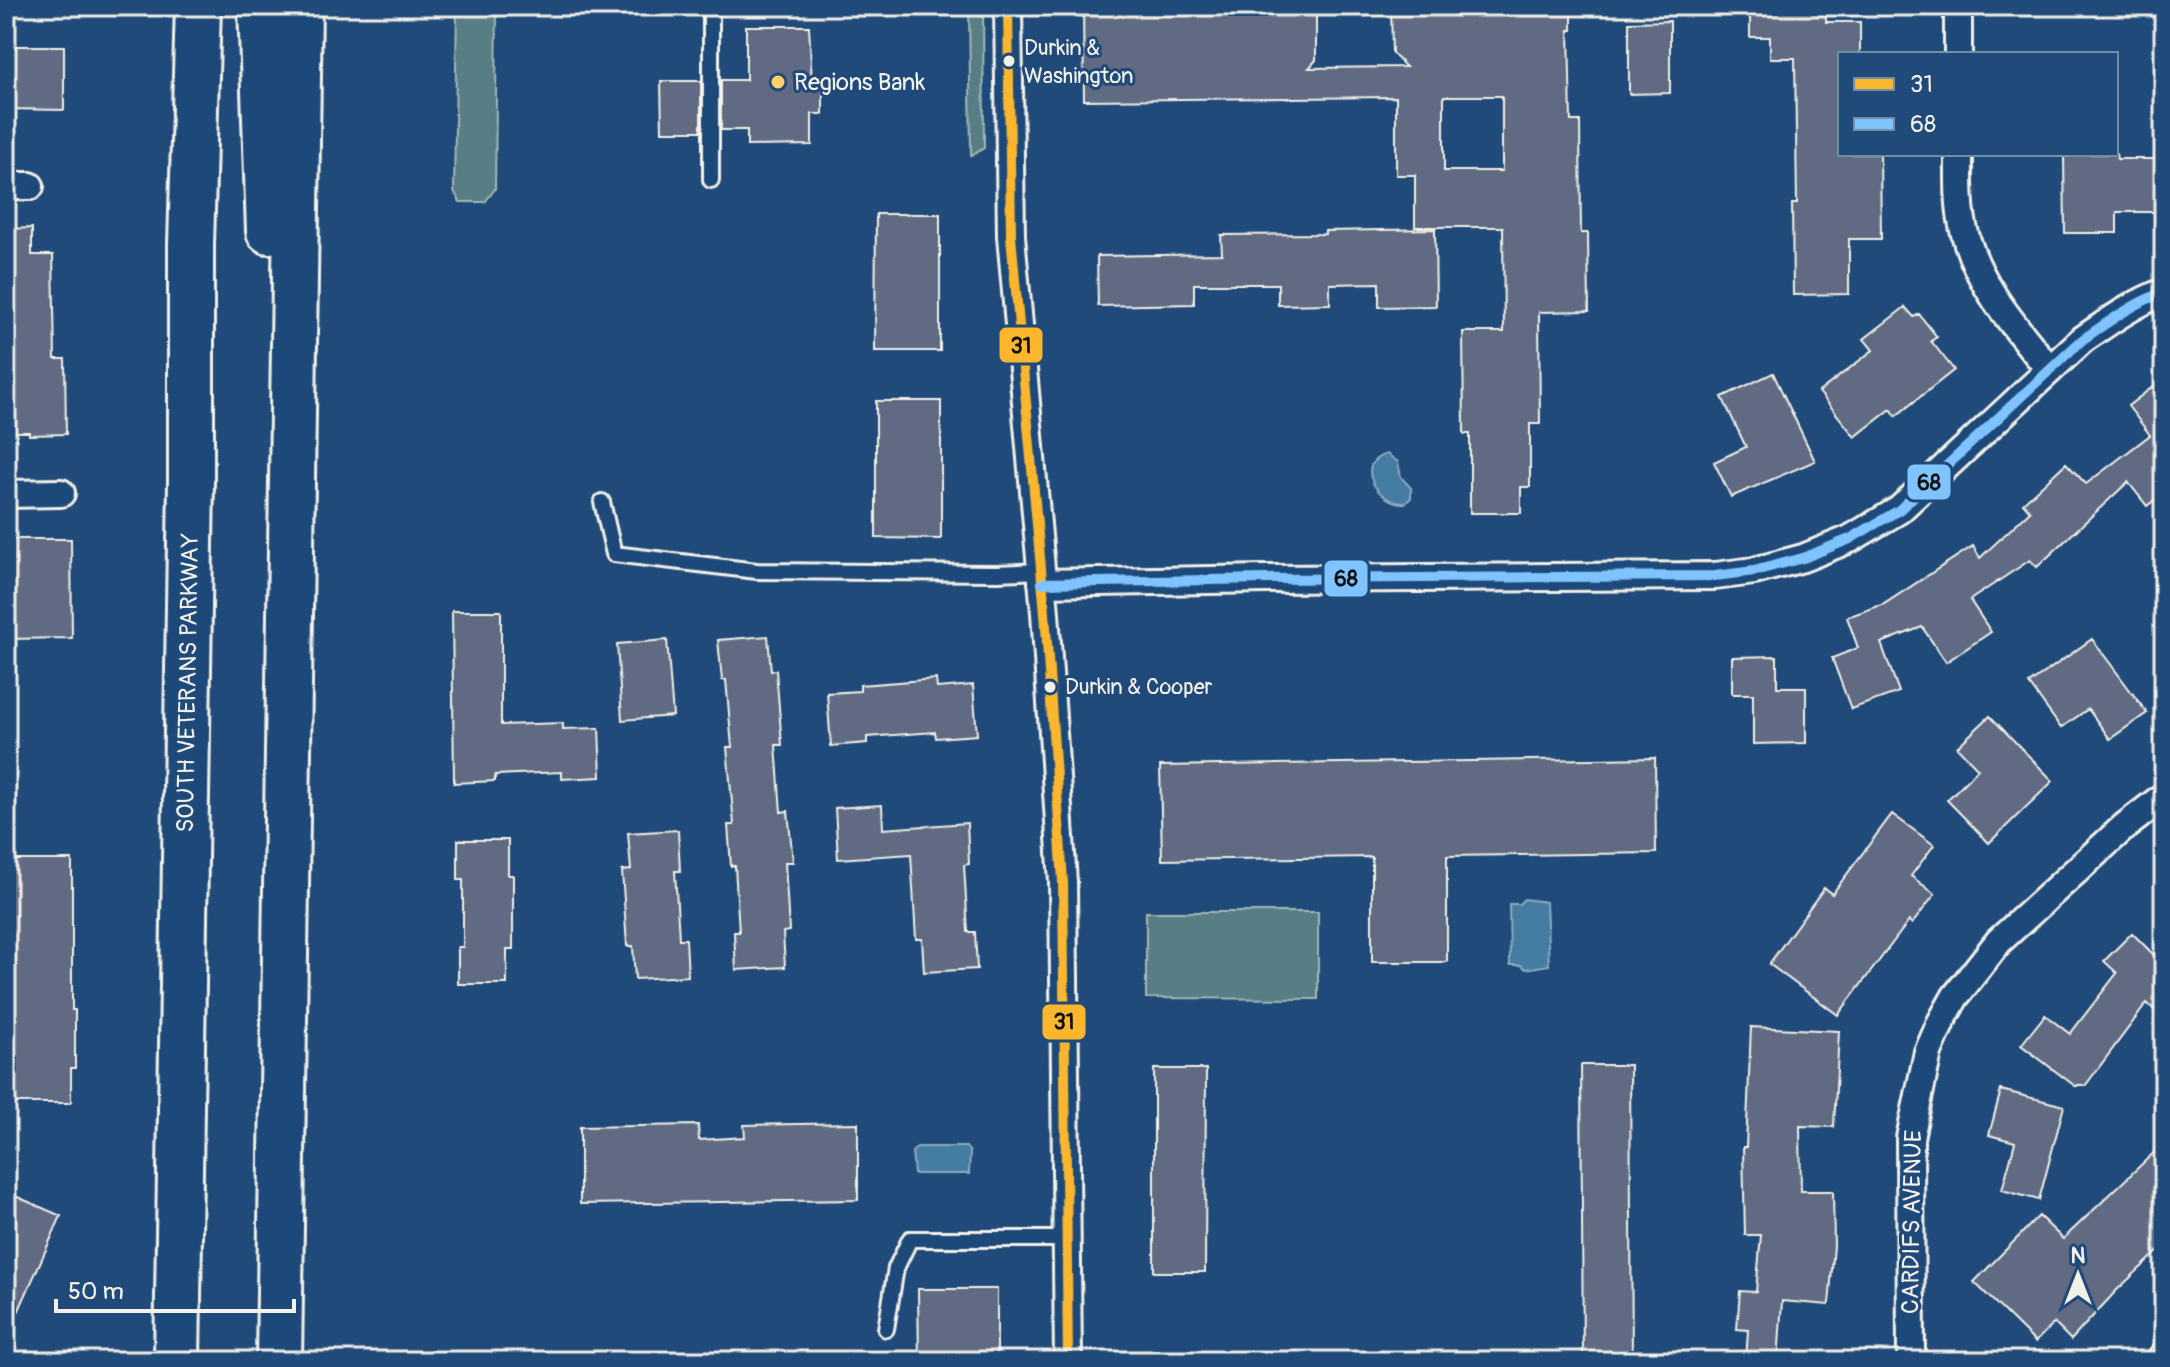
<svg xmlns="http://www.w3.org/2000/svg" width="2170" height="1367" font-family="Pangolin,sans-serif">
	<rect width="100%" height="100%" fill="#1f4a7a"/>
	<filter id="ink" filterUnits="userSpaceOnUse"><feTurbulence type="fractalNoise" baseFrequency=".0125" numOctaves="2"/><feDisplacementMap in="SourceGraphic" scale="16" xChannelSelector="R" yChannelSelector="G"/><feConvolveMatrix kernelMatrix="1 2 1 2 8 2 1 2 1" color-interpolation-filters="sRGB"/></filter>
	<g filter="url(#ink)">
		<path fill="#567e84" stroke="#a5b8b6" stroke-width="2" d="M457,6H497L495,189L485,202H460L454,191Z
			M969,6H983L984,148L971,156Z
			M1146,912H1318V999L1146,998Z"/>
		<path fill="#457ca2" stroke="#8babbe" stroke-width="2" d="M1387,454L1398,462L1401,477L1411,488V498L1405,503C1378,505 1352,463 1387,454Z
			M1524,899L1546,902L1549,965L1526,969L1521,965H1510L1509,904H1519Z
			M918,1147H966L970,1152L969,1174H914L912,1152Z"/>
		<path fill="#616a82" stroke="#f4f1e8" stroke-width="2" fill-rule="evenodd" d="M1083,6H1316V60L1309,68L1406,67L1392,53L1391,6H1572V30H1569L1571,121H1580L1581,233H1588L1589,311L1539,312L1540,424H1530V487H1521V513H1470V434H1464L1463,332H1504L1503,227H1415V175H1396V97L1084,100ZM1444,96H1502V171H1444Z
			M1750,6H1826V22H1860V54H1840V154H1880L1881,239H1849V294L1793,295L1792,204H1797L1795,58H1770V37H1750Z
			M1670,21V93L1629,94V22Z
			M746,26H809L812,84H823V114H812V145L747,146V130H721V80H746Z
			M6,46H64V110L6,109Z
			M661,81H701V131H662Z
			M2064,154H2116L2117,159H2164V212H2117V233H2065Z
			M876,214H940V351H875Z
			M32,228V255H53L55,359H65L66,434L29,435V432H6V229Z
			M1435,229L1436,306L1379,307V283L1330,284V304L1278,305V284H1194V304L1098,306L1097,256L1222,254L1221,235L1325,234V231Z
			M1905,307L1914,317L1919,314L1937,337L1931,341L1954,370L1896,416L1891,409L1855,437L1819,392L1873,350L1864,339Z
			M1773,373L1815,461L1731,497L1714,462L1746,447L1722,397Z
			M2164,378V492L2147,506L2128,482L2037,567L2030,560L1970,600L1991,632L1946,662L1922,627L1881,643L1899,692L1851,709L1832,658L1858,648L1847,617L1884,604L1973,546L1980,558L2030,511L2023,503L2066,463L2086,484L2150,435L2128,406Z
			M876,401H941V539L876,538Z
			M6,539H71L72,638L6,639Z
			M452,611H501V725L563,723V729L599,728L601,777L562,779V772L495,775V781L454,783Z
			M768,636L771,671L776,670L782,745H776L781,812L788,811L793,862H785L789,931L783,932L785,967L736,970L734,932H739L735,866H731L728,825H734L727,747H732L726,680H722L718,640Z
			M2092,639L2147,713L2110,739L2088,709L2061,728L2029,684Z
			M667,640L673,716L622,720L617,644Z
			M1777,656V687H1806V743L1753,744V694H1732V657Z
			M936,679L937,688L973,685L977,735L936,738L935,732L867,737V743L831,746L827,693L860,691V685Z
			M1990,716L2053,781L1989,843L1947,800L1978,769L1957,747Z
			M1655,758L1656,853L1447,856V962H1372V857L1162,860L1160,766Z
			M882,805L883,829L967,823L969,864L964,865L968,932H975L977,969L924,972L922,939H916L911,854L838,859L835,808Z
			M1892,814L1934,845L1911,876L1935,894L1912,924L1909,921L1838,1015L1769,964L1824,888L1832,894Z
			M678,830L680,871H675L679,939H686L688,976L635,979L633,946H627L622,871L631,870L628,833Z
			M458,840H508V875H513V949H507V984H458V947H463V880H458Z
			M6,860H72V1010H75V1068H71V1103H6Z
			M2132,933L2164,965V1019L2147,1003L2085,1086H2075L2021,1045L2045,1015L2070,1034L2117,973L2104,961Z
			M1751,1027L1839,1031L1834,1127L1800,1126L1801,1191H1833L1834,1246L1829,1305L1782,1301L1778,1361H1746L1748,1330L1737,1329L1740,1291L1756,1292L1761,1235H1745L1743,1147H1746Z
			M1581,1065H1630L1632,1361H1583Z
			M1154,1069H1206L1205,1272H1154Z
			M2001,1090L2064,1106L2039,1200L2002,1190L2015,1142L1989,1135Z
			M858,1123V1200L580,1204V1127L698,1125L699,1140L745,1137L744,1125Z
			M2164,1143V1246L2116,1291L2071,1340L2054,1323L2035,1342L1974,1282L2039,1216L2063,1239Z
			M6,1192L61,1216L6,1339Z
			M918,1289H997V1361H919Z"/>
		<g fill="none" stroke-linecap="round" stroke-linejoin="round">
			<defs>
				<path id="lane" d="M711,180V6
					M602,502L614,554L757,571L997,573L1041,571
					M886,1329L896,1268L910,1239H1068"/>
				<path id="street" d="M1008,6L1011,236L1045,613L1063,882L1068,1361
					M1958,6V54
					M1959,154C1959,180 1958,209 1965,234C1979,287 2016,328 2050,370
					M6,186H30
					M6,494L61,493
					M1042,583L1266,579L1715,576L1754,571L1803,558L1850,539L1899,510L2082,340C2108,322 2134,303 2164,292
					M1911,1361L1910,1138L1928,1052L1941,1022L1955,997L1999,941L2124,827L2164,796
					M2159,1361L2164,1355"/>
				<path id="highway" d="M261,6L269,231
					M177,1361L191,481V245L198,6
					M279,1361L299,6"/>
			</defs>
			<use href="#lane" stroke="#f4f1e8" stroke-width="20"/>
			<use href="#street" stroke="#f4f1e8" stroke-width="32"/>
			<use href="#highway" stroke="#f4f1e8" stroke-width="50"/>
			<use href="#lane" stroke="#1f4a7a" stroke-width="14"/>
			<use href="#street" stroke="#1f4a7a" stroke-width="26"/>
			<use href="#highway" stroke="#1f4a7a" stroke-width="44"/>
			<defs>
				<path id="bus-1" d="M1008,6L1011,236L1045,613L1063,882L1068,1361"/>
				<path id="bus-2" d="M1042,583L1266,579L1715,576L1754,571L1803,558L1850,539L1899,510L2082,340C2108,322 2134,303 2164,292"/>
			</defs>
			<use href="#bus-1" stroke="#1f4a7a" stroke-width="16"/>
			<use href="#bus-2" stroke="#1f4a7a" stroke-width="16"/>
			<use href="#bus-1" stroke="#fab62d" stroke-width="10"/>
			<use href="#bus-2" stroke="#80c4ff" stroke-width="10"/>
		</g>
	</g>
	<g fill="#f4f1e8" stroke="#1f4a7a" stroke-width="3">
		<circle cx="1009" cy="61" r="7"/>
		<circle cx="1050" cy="687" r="7"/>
	</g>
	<circle fill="#ffd166" stroke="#1f4a7a" stroke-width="3" cx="778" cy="82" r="8"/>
	<g text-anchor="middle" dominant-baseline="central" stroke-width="6" stroke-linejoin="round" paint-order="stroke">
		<g font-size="22" fill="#f4f1e8" stroke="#1f4a7a" text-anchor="start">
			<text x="1024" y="48">Durkin &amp;<tspan x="1024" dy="28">Washington</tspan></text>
			<text x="1065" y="687">Durkin &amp; Cooper</text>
		</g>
		<g font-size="24" fill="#f4f1e8" stroke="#1f4a7a" text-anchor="start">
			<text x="794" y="82">Regions Bank</text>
		</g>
		<g font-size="24" fill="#f4f1e8" stroke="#1f4a7a">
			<text transform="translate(188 683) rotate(-89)">SOUTH VETERANS PARKWAY</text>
			<text transform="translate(1912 1222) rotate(-89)">CARDIFS AVENUE</text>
		</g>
	</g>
	<g stroke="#1f4a7a" stroke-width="3">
		<rect x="998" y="326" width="46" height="38" rx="8" fill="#fab62d"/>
		<rect x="1906" y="463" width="46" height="38" rx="8" fill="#80c4ff"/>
		<rect x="1323" y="559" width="46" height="39" rx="8" fill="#80c4ff"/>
		<rect x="1041" y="1003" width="46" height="38" rx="8" fill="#fab62d"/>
	</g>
	<g font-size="22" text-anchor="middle" font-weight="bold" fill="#111">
		<text x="1021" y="353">31</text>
		<text x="1929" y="490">68</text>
		<text x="1346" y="586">68</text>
		<text x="1064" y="1029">31</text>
	</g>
	<rect width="2170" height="1367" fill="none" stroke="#1f4a7a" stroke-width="32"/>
	<rect x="16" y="16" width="2138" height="1335" fill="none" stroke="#f4f1e8" stroke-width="3" filter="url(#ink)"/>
	<rect x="1838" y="52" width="280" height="104" fill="#1f4a7a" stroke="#748da6" stroke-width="2"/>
	<rect x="1854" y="78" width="40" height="12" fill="#fab62d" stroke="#748da6" stroke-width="2"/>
	<text x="1910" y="92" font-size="24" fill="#f4f1e8">31</text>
	<rect x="1854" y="118" width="40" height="12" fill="#80c4ff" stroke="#748da6" stroke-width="2"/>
	<text x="1910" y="132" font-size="24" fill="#f4f1e8">68</text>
	<g transform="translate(2078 1275)" stroke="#1f4a7a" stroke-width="6" paint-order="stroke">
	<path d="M0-6L14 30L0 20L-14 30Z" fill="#f4f1e8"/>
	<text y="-12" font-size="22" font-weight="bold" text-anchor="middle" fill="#f4f1e8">N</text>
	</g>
	<path d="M56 1299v12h238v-12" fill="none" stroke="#f4f1e8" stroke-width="4"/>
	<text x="68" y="1299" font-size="24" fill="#f4f1e8" stroke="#1f4a7a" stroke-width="6" paint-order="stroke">50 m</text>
</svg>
